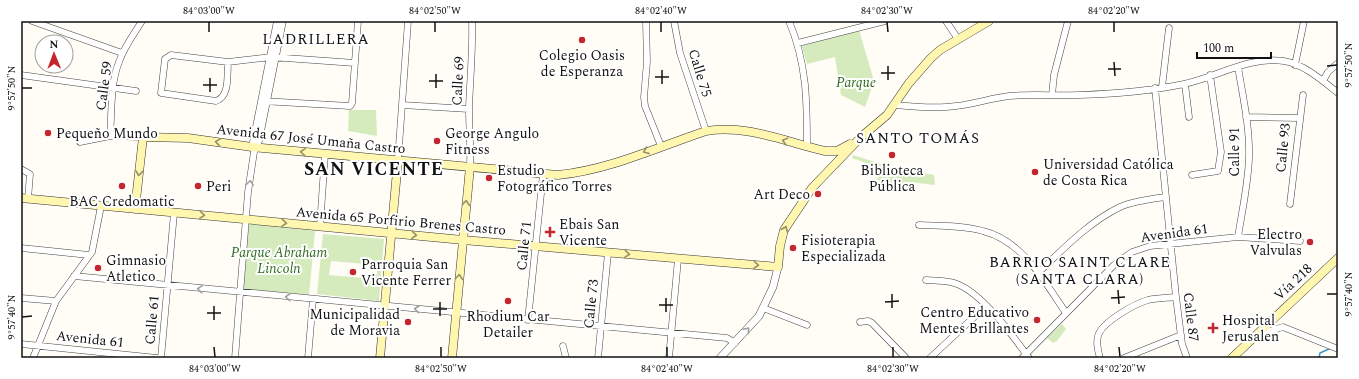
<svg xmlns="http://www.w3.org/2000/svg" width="1359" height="379" font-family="Spectral,serif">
	<rect width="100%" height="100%" fill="#fffdf5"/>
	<path fill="#d5ebbd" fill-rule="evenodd" d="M859,30L874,81L865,107L841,95L835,57L807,64L802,46Z
		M349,110H376L377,136L348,131Z
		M853,155L888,166L934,175L935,185L909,182L906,186L877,180L880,168L852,158Z
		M249,224L315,231L309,295L243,289Z
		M323,234L384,239L379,301L317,294ZM365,258L372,259L371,265L377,269V274L371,278L370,284H364L365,278L329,275L331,261L365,264Z
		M1062,324L1066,329L1057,341L1053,343L1047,338Z"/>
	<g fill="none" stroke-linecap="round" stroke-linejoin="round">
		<path stroke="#3f96cf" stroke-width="1.5" d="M1319,358L1320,353L1331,348"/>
		<defs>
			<path id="minor" d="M32,21L122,53
				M646,21L647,62L644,97L645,106L661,146
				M674,21L680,53L706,131
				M789,21C807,64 807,101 807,147
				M946,21L958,39
				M798,43L885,21
				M228,62C227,74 230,97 216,101L161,93L165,59L171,55L228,62L271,57L355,63
				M1295,65L1304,21
				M21,75L136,91
				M1323,81L1328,72L1338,63
				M1185,84L1189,117
				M1162,87L1169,28
				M1155,88L1176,297L1182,344L1187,358
				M1052,95L1054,75L1068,21
				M262,101L350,106L352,103L358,21
				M402,105L469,109
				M896,105C915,107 936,109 956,106C974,104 992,98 1009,96C1032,94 1056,96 1079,95C1113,94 1150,91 1184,84C1217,77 1249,56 1284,61C1304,64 1323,81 1338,93
				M1246,117L1299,118
				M110,136C112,112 110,84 119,62C124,47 134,34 142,21
				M80,142L110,136L143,137
				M252,147L277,21
				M398,160L408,21
				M470,167C471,147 469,128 469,108C470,79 473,50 472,21
				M21,169L30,174L28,199
				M1192,175L1218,171L1221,152L1210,75
				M1290,204L1303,95
				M919,225C940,226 962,225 983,231C1023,241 1044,281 1066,313
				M320,226L325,154
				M1238,237C1242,211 1248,185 1249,158C1250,128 1243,97 1238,67
				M21,248L89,255
				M1038,273C1063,249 1089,222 1120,207C1134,201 1151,199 1166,197
				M74,276L727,338L735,343
				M926,280C936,281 947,280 957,284C983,294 1013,336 1029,358
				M21,298L56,301
				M763,308L807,325
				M528,320L543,174
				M860,322L868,321L872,323L906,358
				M1259,334L1283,327L1338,349
				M21,344L157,358
				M563,346L566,358
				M33,358L56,301L92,252L101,206
				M161,358L174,213
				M235,358L248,192L254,152L259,141L283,21
				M308,358L313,299
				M598,358L608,253
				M669,358L678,259
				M930,358L986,306
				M1022,358L1114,265L1132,252L1150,246L1238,237L1300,241
				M1100,358C1098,351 1096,344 1098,336C1101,323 1134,304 1148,300C1157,298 1167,298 1176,297
				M1124,358L1181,335"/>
			<path id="tertiary" d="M720,358L759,316L773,287L778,267"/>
			<path id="secondary" d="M21,198L463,240L778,267L780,246L784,230L812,188L861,137L887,115L909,83L931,58L940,50L989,21
				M135,209L143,137L188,138L252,147L558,175C609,170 658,147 706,131C746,124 786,142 825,151H837L850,144
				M380,358L398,160
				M452,358L470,167
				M1232,358L1338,258"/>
		</defs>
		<use href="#minor" stroke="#444" stroke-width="7"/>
		<use href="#tertiary" stroke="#444" stroke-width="8"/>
		<use href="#secondary" stroke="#333" stroke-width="9"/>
		<use href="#minor" stroke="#fff" stroke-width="6"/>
		<use href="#tertiary" stroke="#fff" stroke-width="7"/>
		<use href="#secondary" stroke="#fff6b0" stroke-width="8"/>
	</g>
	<defs><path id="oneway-chevron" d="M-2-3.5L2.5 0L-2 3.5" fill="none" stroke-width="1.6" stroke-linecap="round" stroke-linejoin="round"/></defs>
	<g stroke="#948f68">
		<use href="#oneway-chevron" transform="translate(785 141) rotate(-165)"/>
		<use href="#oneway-chevron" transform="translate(218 142) rotate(-172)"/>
		<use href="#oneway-chevron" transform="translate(646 151) rotate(159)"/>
		<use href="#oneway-chevron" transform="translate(303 152) rotate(-175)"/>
		<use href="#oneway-chevron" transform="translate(139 173) rotate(96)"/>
		<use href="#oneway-chevron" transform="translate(466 203) rotate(-84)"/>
		<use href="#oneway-chevron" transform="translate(202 215) rotate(5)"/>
		<use href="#oneway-chevron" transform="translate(284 223) rotate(5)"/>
		<use href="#oneway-chevron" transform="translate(785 229) rotate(-67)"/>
		<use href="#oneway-chevron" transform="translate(414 235) rotate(5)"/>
		<use href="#oneway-chevron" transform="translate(627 254) rotate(5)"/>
		<use href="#oneway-chevron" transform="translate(756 265) rotate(5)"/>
		<use href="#oneway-chevron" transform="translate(459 277) rotate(-85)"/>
	</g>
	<g stroke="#a0a0a0">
		<use href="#oneway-chevron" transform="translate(250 183) rotate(-82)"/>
		<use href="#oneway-chevron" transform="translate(200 289) rotate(-175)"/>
		<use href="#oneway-chevron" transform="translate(288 297) rotate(-175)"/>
		<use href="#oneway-chevron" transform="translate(417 309) rotate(-174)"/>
		<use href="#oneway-chevron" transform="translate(747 330) rotate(-49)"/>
	</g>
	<path fill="none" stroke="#111" stroke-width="1.5" d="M209,22V32M435,22V32M661,22V32M887,22L888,32M1114,22V32M1114,62L1115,76M888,66V80M1327,66L1337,65M1108,69H1121M662,70V84M881,73H895M436,74V88M655,77H669M210,78V92M429,81H443M203,85H217M22,88H32M1118,290L1119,304M892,294V308M1327,294H1337M666,298V312M1111,298L1125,297M440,302V316M885,302L899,301M659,305H673M214,306V320M433,309H447M207,313H221M22,317L32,316M214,347L215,357M441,347V357M667,347V357M893,347V357M1119,347L1120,357"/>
	<g fill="#c4262e" stroke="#fff" stroke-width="1.5">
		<circle cx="582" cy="40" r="4"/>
		<circle cx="48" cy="133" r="4"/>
		<circle cx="437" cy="141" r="4"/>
		<circle cx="892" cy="155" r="4"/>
		<circle cx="1035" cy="172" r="4"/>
		<circle cx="489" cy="178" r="4"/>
		<circle cx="122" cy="186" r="4"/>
		<circle cx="198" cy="186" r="4"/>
		<circle cx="818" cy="194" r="4"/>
		<path d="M548 226h4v4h4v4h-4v4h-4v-4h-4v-4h4z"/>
		<circle cx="1310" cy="242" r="4"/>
		<circle cx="793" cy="248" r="4"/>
		<circle cx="98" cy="268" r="4"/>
		<circle cx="353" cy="272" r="4"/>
		<circle cx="508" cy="301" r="4"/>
		<circle cx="1037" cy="320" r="4"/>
		<circle cx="408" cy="322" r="4"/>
		<path d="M1211 322h4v4h4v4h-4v4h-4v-4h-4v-4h4z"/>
	</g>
	<g text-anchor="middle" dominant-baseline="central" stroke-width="4" stroke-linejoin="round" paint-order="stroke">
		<g font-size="14" fill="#111" stroke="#fff" text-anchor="start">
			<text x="582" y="55" text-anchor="middle">Colegio Oasis<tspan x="582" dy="16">de Esperanza</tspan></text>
			<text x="56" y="133">Pequeño Mundo</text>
			<text x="445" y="133">George Angulo<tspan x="445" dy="16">Fitness</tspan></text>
			<text x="1043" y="164">Universidad Católica<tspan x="1043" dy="16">de Costa Rica</tspan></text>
			<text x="497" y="170">Estudio<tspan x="497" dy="16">Fotográfico Torres</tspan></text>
			<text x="892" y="170" text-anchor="middle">Biblioteca<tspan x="892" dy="16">Pública</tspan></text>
			<text x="206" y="186">Peri</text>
			<text x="810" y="194" text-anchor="end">Art Deco</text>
			<text x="122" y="201" text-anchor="middle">BAC Credomatic</text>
			<text x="559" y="224">Ebais San<tspan x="559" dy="16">Vicente</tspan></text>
			<text x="1302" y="234" text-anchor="end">Electro<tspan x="1302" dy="16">Valvulas</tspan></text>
			<text x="801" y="240">Fisioterapia<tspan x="801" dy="16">Especializada</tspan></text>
			<text x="106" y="260">Gimnasio<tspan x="106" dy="16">Atletico</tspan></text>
			<text x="361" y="264">Parroquia San<tspan x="361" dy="16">Vicente Ferrer</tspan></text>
			<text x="1029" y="312" text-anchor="end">Centro Educativo<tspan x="1029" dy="16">Mentes Brillantes</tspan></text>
			<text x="400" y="314" text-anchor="end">Municipalidad<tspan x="400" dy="16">de Moravia</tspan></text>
			<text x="508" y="316" text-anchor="middle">Rhodium Car<tspan x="508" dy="16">Detailer</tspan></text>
			<text x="1222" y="320">Hospital<tspan x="1222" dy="16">Jerusalen</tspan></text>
		</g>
		<g font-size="14" fill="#111" stroke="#fff">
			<text transform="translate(700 73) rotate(73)">Calle 75</text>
			<text transform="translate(458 81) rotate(-87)">Calle 69</text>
			<text transform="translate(104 86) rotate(-82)">Calle 59</text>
			<text transform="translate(311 139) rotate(6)">Avenida 67 José Umaña Castro</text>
			<text transform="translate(1283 148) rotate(-84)">Calle 93</text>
			<text transform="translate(1234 152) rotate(-90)">Calle 91</text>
			<text transform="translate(401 221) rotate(5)">Avenida 65 Porfirio Brenes Castro</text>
			<text transform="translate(1174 233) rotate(-8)">Avenida 61</text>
			<text transform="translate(524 246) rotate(-84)">Calle 71</text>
			<text transform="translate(1293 282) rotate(-43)">Vía 218</text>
			<text transform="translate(591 304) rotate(-84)">Calle 73</text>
			<text transform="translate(1191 317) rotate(83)">Calle 87</text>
			<text transform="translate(152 320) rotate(-85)">Calle 61</text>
			<text transform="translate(90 339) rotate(6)">Avenida 61</text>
		</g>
		<g font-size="14" font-style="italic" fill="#2f6b1f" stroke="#fff">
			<text x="856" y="82">Parque</text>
			<text x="279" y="252">Parque Abraham<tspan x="279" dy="16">Lincoln</tspan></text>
		</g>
		<g font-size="15" letter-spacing="1" fill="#111" stroke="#fff">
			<text x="316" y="39">LADRILLERA</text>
			<text x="918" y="138">SANTO TOMÁS</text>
			<text x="1080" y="262">BARRIO SAINT CLARE<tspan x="1080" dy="17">(SANTA CLARA)</tspan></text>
		</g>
		<g font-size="18" font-weight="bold" letter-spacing="1" fill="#111" stroke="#fff">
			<text x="374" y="169">SAN VICENTE</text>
		</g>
	</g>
	<rect width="1359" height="379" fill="none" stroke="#ffffff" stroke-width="44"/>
	<g transform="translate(54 54) rotate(359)"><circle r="19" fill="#ffffff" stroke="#a0a0a0"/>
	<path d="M0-3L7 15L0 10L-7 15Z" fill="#c4262e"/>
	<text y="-6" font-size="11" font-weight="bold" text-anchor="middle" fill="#111111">N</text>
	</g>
	<path d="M1197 52v6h74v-6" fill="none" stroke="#111111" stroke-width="2"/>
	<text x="1203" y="52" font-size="12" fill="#111111" stroke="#ffffff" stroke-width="3" paint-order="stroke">100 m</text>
	<rect x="22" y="22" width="1315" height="335" fill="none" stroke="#111" stroke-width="1.5"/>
	<g font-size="10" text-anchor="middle" fill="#111">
		<text x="209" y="14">84°03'00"W</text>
		<text x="435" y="14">84°02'50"W</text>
		<text x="661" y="14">84°02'40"W</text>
		<text x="887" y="14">84°02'30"W</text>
		<text x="1114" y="14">84°02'20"W</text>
		<text transform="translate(1348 65) rotate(-90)" y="4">9°57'50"N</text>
		<text transform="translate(11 88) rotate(-90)" y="4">9°57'50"N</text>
		<text transform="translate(1348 294) rotate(-90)" y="4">9°57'40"N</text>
		<text transform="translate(11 317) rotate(-90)" y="4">9°57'40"N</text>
		<text x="215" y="372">84°03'00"W</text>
		<text x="441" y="372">84°02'50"W</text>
		<text x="667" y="372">84°02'40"W</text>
		<text x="893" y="372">84°02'30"W</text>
		<text x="1120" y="372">84°02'20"W</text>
	</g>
</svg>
